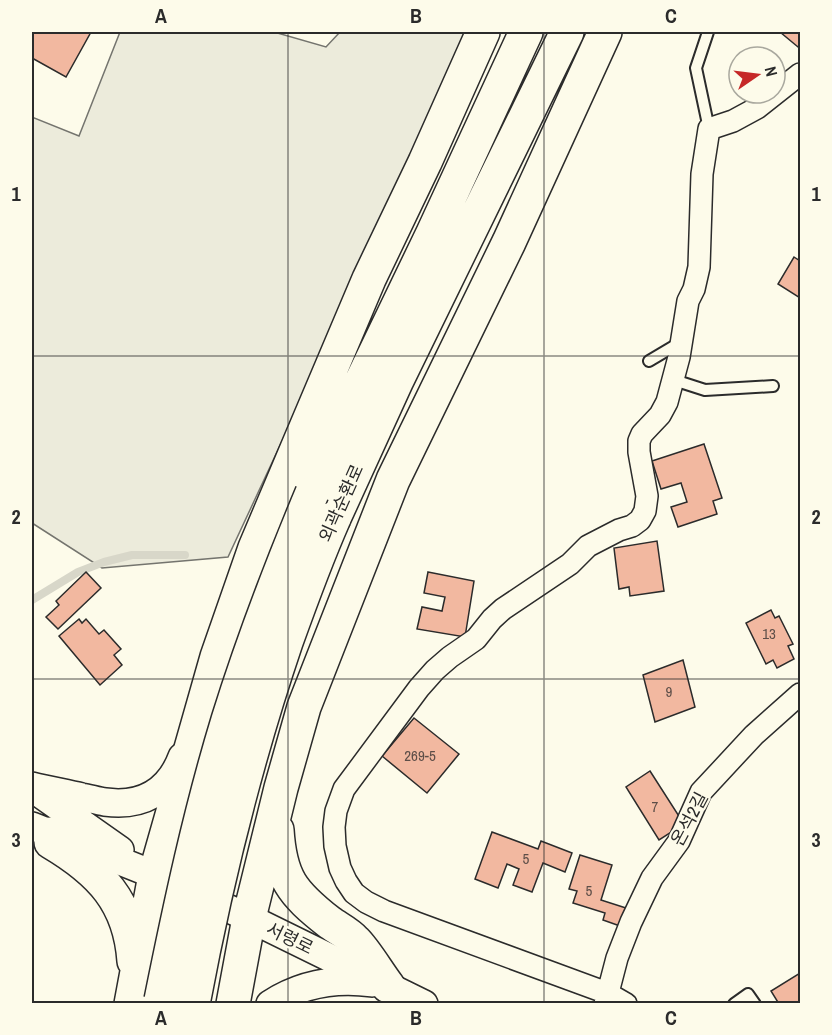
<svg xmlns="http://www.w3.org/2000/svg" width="832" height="1035" font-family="'Archivo Narrow','Noto Sans KR',sans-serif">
	<rect width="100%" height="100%" fill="#fdfbea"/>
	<path fill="#ecebdb" stroke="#74746e" stroke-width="1.5" d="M120,32H274L326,47L340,32H473L228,557L102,568L32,523V117L79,136Z"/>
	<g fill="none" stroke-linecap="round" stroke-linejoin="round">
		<path stroke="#d8d7c9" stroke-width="8" d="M32,600L78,572L104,562L132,555H185"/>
	</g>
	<path fill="#f2b8a0" stroke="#2b2b2b" stroke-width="1.5" d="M32,32H91L66,77L32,58Z
		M780,32H800V44L798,47Z
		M794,257L800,261V298L778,284Z
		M704,444L722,498L713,501L717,514L678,527L671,507L687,502L681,483L661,489L652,461Z
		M657,541L664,591L630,596L629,587L619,589L614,548Z
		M86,572L101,588L58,629L46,617L59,605L56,601Z
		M428,572L474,581L465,637L417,629L422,607L442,611L445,597L424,593Z
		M771,610L775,618L779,616L793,644L788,646L794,659L777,668L773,660L766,664L746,623Z
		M79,619L82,623L86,619L99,634L104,630L121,649L114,655L122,665L100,685L59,636Z
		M683,660L695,707L655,722L643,675Z
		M414,718L459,754L427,793L382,756Z
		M650,771L684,824L659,840L626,787Z
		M492,832L538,849L541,841L572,853L565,872L543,863L532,892L513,885L519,869L507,864L498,888L475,879Z
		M580,855L612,865L601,900L626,908L620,926L603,920L605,913L573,903L577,891L569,889Z
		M800,973V1004H779L771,991Z"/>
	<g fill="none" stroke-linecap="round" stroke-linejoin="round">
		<defs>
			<path id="service" d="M708,32L696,68L709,129
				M649,361L681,342
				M674,380L705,390L773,386
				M734,1004L748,994L755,1004"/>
			<path id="minor" d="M605,1004L617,958L631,922L652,878L679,841L701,792L754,735L800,694
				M626,1004L607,993L384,911L366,902L354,893L346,881L340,868L335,846L334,827L336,811L344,789L419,688L435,670L450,657L476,639L492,619L503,609L570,564L588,546L619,530L632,526L640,520L645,511L647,496L639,452V441L642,434L660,415L667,402L679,357L688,301L694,289L699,267L702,174L709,129L733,121L757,108L800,74"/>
			<path id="tertiary" d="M32,786C48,790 65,793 82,797C89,798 97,801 105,802C142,807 169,792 182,757
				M39,793L120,850
				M32,826L155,875L249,918L424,1004
				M270,1004C301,984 336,978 372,983"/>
			<path id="trunk" d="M312,493L339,428L433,233L526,32
				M334,518L397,380L567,32
				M277,830C280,878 292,893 329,922C337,928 348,933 355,941C366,952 378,973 388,986
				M51,834V842C100,871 130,902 134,961
				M131,1004L155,875L217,657L255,548L369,279L425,162L483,32
				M233,1004L249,918L281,788L304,707L393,480L509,242L605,32"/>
		</defs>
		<use href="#service" stroke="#2b2b2b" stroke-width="14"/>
		<use href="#minor" stroke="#2b2b2b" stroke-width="24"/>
		<use href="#tertiary" stroke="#2b2b2b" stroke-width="30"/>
		<use href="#trunk" stroke="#2b2b2b" stroke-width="36"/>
		<use href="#service" stroke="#fdfbea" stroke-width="10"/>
		<use href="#minor" stroke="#fdfbea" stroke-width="21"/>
		<use href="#tertiary" stroke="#fdfbea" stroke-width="27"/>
		<use href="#trunk" stroke="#fdfbea" stroke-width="33"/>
		<defs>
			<path id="trunk-bridge" d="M161,1000C180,906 200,812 228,720C252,643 281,567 312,493
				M193,1004C216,881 246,760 286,642C301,600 316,559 334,518"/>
		</defs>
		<use href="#trunk-bridge" stroke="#2b2b2b" stroke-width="36" stroke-linecap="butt"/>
		<use href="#trunk-bridge" stroke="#fdfbea" stroke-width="33"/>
	</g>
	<path fill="none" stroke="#2b2b2b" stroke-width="1.5" stroke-opacity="0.55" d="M288,32V1004M544,32V1004M32,356H800M32,679H800"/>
	<g text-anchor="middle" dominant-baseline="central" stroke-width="4.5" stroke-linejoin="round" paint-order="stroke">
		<g font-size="15" fill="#5d4e48">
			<text x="769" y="633">13</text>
			<text x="669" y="691">9</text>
			<text x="420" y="755">269-5</text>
			<text x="655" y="806">7</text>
			<text x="526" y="858">5</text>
			<text x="589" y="890">5</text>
		</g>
		<g font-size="18" fill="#2b2b2b" stroke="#fdfbea">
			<text transform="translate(341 503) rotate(-66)">외곽순환로</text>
			<text transform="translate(689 819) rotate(-62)">온석2길</text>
			<text transform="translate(290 938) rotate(26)">서령로</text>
		</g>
	</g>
	<rect width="832" height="1035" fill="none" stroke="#fdfbea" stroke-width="66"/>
	<g transform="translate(757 75) rotate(76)"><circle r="28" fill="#fdfbea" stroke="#a9a89e" stroke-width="1.5"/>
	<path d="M0-4.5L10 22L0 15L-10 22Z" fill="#c62828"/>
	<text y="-9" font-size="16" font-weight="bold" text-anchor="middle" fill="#2b2b2b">N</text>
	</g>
	<rect x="33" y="33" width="766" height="969" fill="none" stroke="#2b2b2b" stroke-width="2"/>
	<g font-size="20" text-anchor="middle" font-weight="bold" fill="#2b2b2b">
		<text x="161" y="23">A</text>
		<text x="416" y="23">B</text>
		<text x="671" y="23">C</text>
		<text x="16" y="201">1</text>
		<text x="816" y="201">1</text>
		<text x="16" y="524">2</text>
		<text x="816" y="524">2</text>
		<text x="16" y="847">3</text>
		<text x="816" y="847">3</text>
		<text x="161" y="1025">A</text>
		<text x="416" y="1025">B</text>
		<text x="671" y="1025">C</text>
	</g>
</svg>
